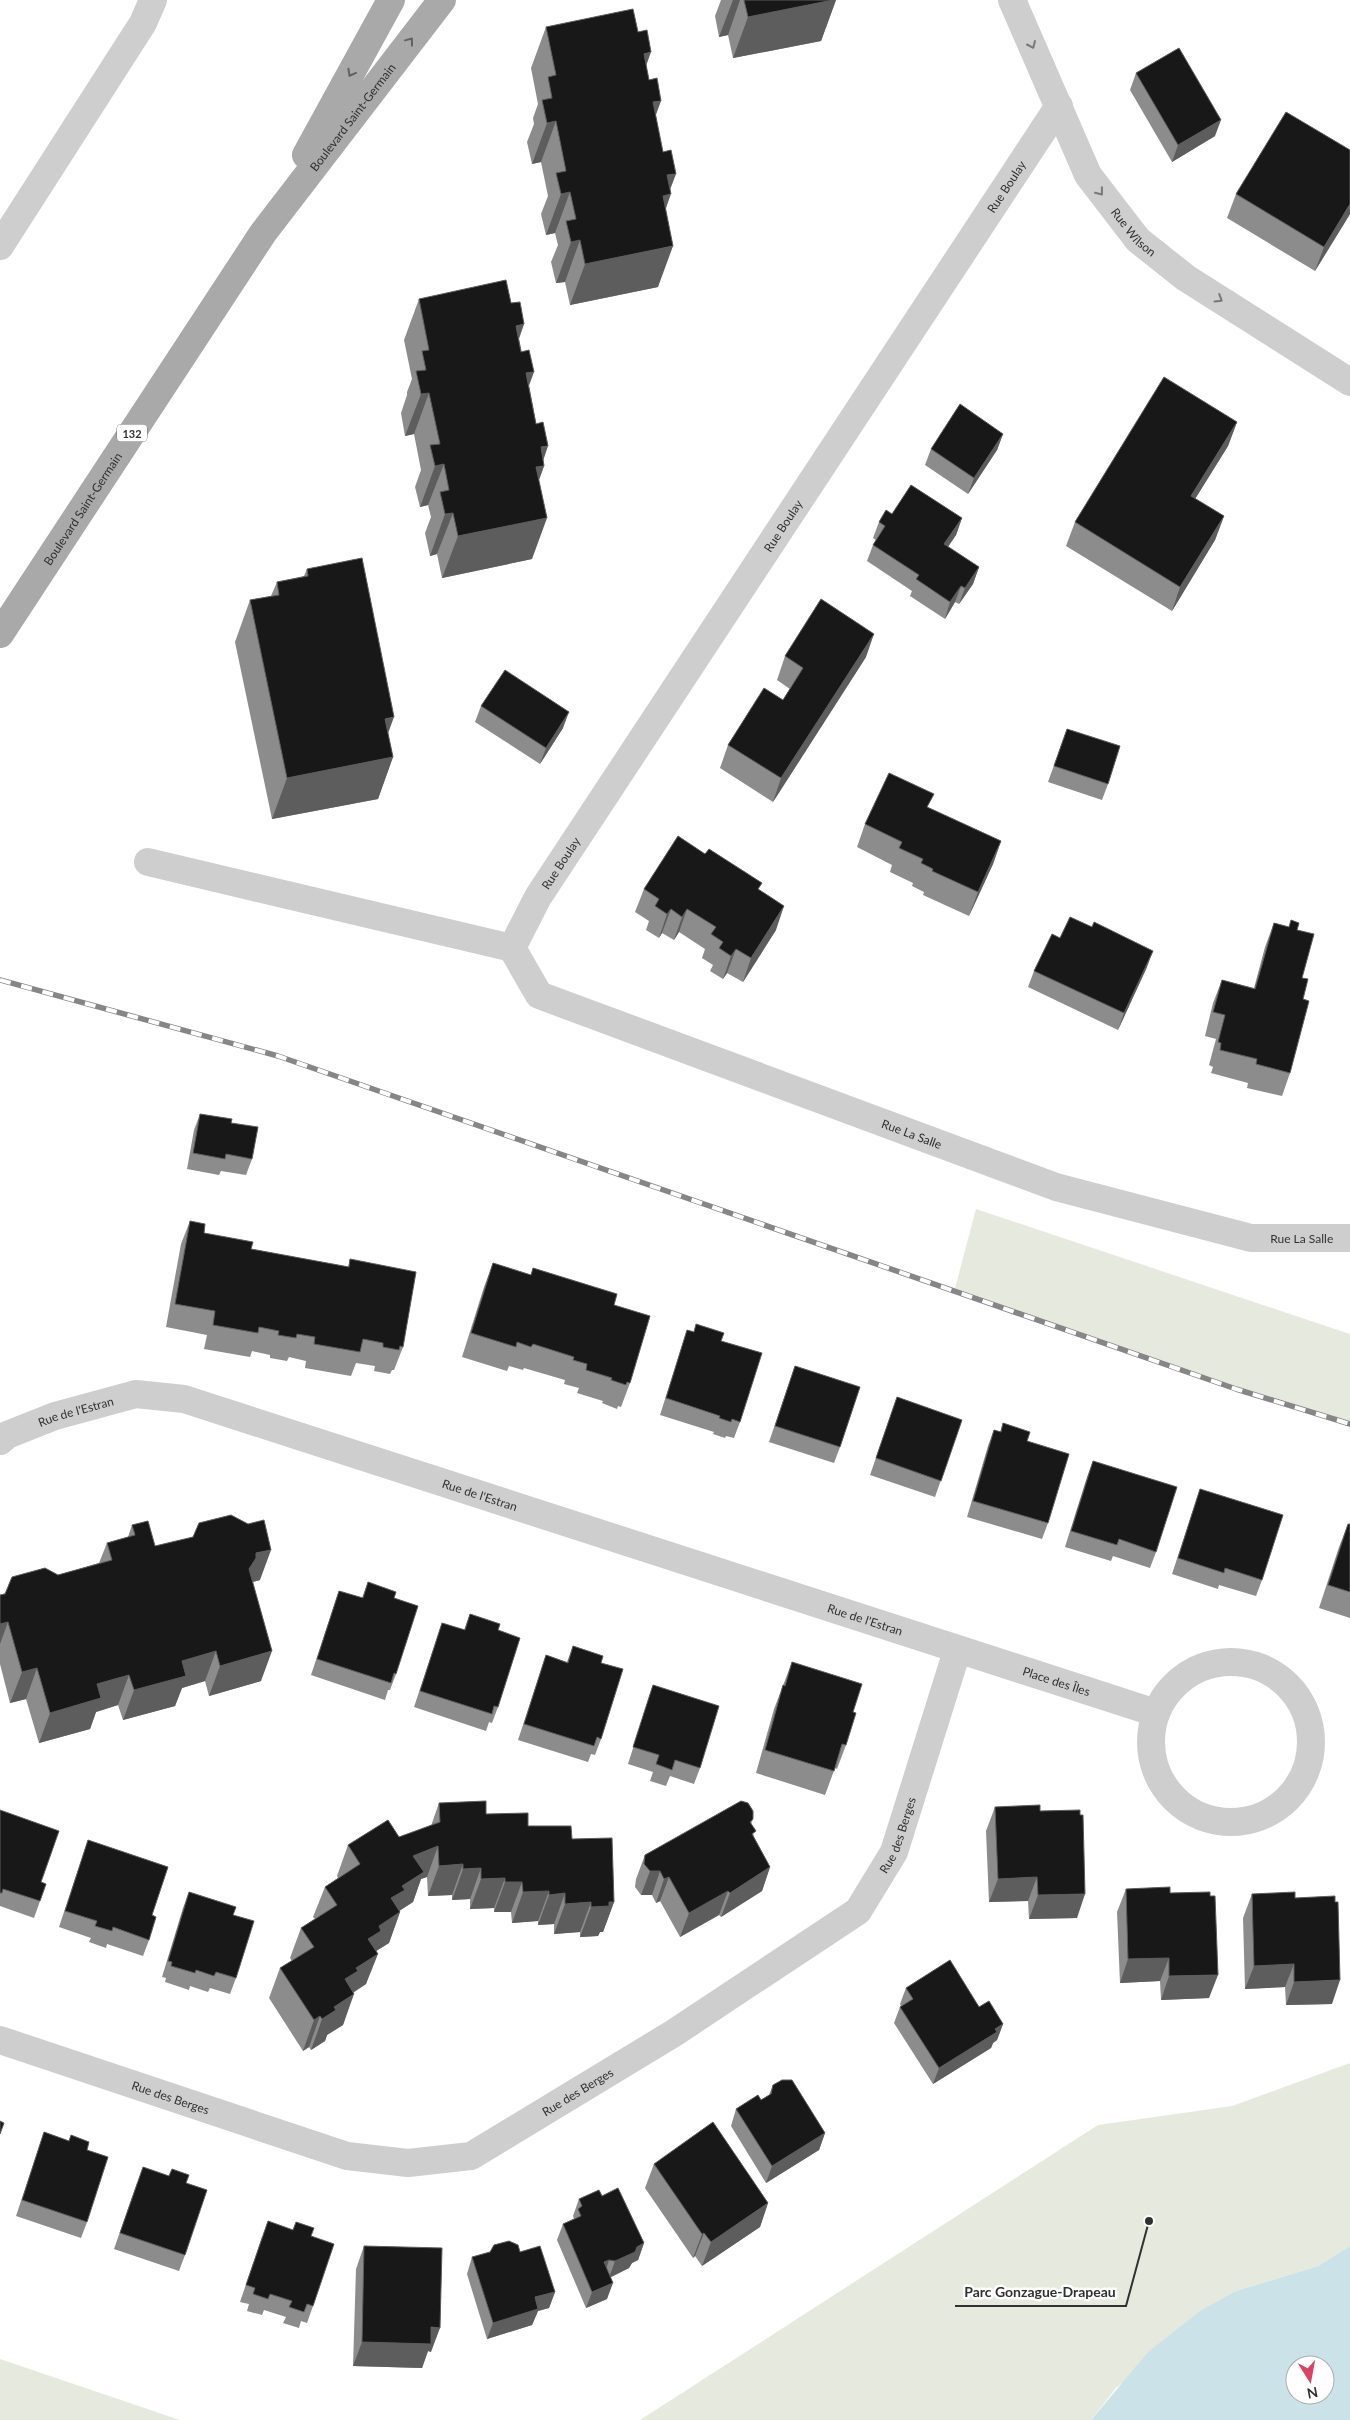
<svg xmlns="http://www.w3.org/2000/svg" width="1350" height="2420" font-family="Lato,sans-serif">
	<rect width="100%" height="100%" fill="#fff"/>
	<path fill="#e6eade" d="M976,1209L1350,1334V1424L1236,1389L954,1292Z
		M1350,2063V2246L1318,2266L1236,2291L1116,2388L1091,2420H640L1098,2125L1232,2106Z
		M0,2359L180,2420H0Z"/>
	<path fill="#cce2e9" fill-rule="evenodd" d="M1350,2246V2420H1091L1148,2352L1200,2311L1236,2291L1318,2266ZM1295,2365H1325V2395H1295Z"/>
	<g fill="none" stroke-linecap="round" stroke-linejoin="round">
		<g stroke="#cecece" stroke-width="28">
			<path id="s1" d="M1012,0L1088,175L1138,240L1186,278L1350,382"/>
			<path d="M0,246L143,23L153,0"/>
			<path d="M148,862L512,948"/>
			<path id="s2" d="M512,948L538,897L1059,106"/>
			<path id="s3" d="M512,948L539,995L1056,1187L1251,1238H1350"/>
			<path id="s4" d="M0,1441L7,1435L55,1416L136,1394L184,1399L1156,1713"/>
			<circle cx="1231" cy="1742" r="80"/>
			<path id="s5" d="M0,2040L347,2156L408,2163L471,2156L674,2033L858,1911L894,1852L957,1651"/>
		</g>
		<g stroke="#a9a9a9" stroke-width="28">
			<path d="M306,155L391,0"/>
			<path id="s6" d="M0,634L263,233L442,0"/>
		</g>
		<defs>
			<path id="rail" d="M0,980L278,1056L1236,1389L1350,1424"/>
		</defs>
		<use href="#rail" stroke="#868686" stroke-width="5.5"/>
		<use href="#rail" stroke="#fff" stroke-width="4" stroke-dasharray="11" stroke-linecap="butt"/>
	</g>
	<path fill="#8c8c8c" d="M721,0H836L821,41L733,58L728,35L719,37L715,16Z
		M546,27L638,32L646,66L670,190L666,209L658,287L570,305L565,282L556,283L551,262L558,245L555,233L546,235L541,214L548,196L541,162L532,164L527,142L534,124L533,118L538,104L531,68Z
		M1136,73L1215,136L1172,162L1130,90Z
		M1236,194L1350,214L1315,271L1227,218Z
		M419,299L511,303L524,324L519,339L529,385L544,466L539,480L532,559L442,578L437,554L430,556L425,533L431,517L428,505L420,507L415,487L421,470L414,434L405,436L401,413L407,395V392L412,379L404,340Z
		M1237,422L1228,446L1195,499L1224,516L1215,540L1172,611L1066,546L1075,522Z
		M1003,434L997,450L968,494L925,465L931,449Z
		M962,518L956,535L948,547L979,567L973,584L959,604L955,602L945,619L910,596L912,591L867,561L873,545L876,540L873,538L879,522Z
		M307,569L388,734L393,757L378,799L272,819L235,642L250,600L271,596L277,582L304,576Z
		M785,656L866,657L773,802L720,768L728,745L783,700L790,689L777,680Z
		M481,706L563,728L540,764L475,722Z
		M1067,729L1108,784L1102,800L1048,782Z
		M929,808L1001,841L993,864L969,916L923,895L924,892L912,886L913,883L890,872L892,865L857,847L865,824Z
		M644,889L759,890L776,930L743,982L727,973L723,979L710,971L713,965L702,958L705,949L679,932L674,940L662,933L659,938L646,930L649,921L635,912Z
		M1274,923L1297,930L1302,978L1303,999L1290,1073L1282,1096L1247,1088L1248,1083L1211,1073L1213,1067L1209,1065L1216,1039L1205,1036L1213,1003L1222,980L1254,988L1265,947Z
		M1147,967L1118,1030L1028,987L1034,971Z
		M200,1114L231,1123L252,1159L246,1175L221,1171L219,1175L187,1169L194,1130Z
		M190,1221L204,1233L251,1249L348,1267L350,1259L403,1347L394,1370H392L390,1374L374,1371L375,1366L356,1363L351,1376L305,1368L306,1361L289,1357L287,1361L270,1358V1355L252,1351L250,1357L204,1349L207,1335L166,1327L181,1244Z
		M493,1263L614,1305L630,1383L621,1407L618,1406L617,1409L602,1403L603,1401L577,1393L579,1388L564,1384L565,1380L524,1368L523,1370L509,1366L507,1371L462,1357L484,1287Z
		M687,1330L721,1341L740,1422L734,1438L726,1436L725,1438L713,1434L714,1432L660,1415Z
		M795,1366L840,1447L834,1463L769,1442Z
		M897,1397L962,1420L935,1497L870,1475Z
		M1003,1423L1027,1441L1048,1523L1042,1539L967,1517L988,1446L994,1430L1000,1432Z
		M1093,1461L1156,1552L1150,1568L1113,1556L1111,1561L1065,1547L1087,1477Z
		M1200,1489L1262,1580L1256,1596L1219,1585L1218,1589L1172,1574Z
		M1348,1524H1350V1618L1319,1608L1339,1547Z
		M132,1525L155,1546L260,1580L253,1582L261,1681L209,1696L205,1681L182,1688L175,1706L123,1720L118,1705L96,1712L90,1729L39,1743L26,1699L10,1703L0,1664V1595L58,1575L99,1563L107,1543L128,1537Z
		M368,1582L394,1598L396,1674L390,1690H388L385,1700L311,1675L339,1591L362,1598Z
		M470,1614L498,1630V1707L492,1723L489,1722L486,1731L414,1707L442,1623L464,1630Z
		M573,1646L601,1663V1739L595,1755L591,1754L588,1762L518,1740L546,1655L567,1662Z
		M792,1662L853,1712L846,1745L837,1769L835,1768L825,1795L756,1773L774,1709Z
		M653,1685L700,1768L694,1784L670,1776L666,1786L650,1781L653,1772L628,1764Z
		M439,1803L486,1814L572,1839L614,1902L603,1932H600L598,1936L580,1937V1932L554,1934V1924L538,1925V1921L512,1923L511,1912H494V1908L470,1909V1899L452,1900V1895L428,1896L427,1877L421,1879L413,1902L399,1911L400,1912L389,1943L376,1951L366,1984L353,1993L343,2025L327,2035L325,2041L311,2050L309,2047L303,2051L269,1998L280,1968L292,1961L290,1958L301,1928L315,1919L313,1917L325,1887L338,1878L337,1876L348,1845L399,1837L431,1826Z
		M995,1807L1040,1811L1077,1918L1029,1919L1028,1901L989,1902L986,1831Z
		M0,1810L41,1882L46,1884L34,1918L0,1906Z
		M753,1819L751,1824L754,1837L770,1867L762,1891L721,1917L719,1915L680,1937L660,1901L656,1903L652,1895H641L635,1887L636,1879L645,1855Z
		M88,1840L152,1915L149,1940L143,1956L107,1944L106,1948L89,1942L91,1938L59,1927Z
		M1126,1889L1170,1893L1209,1998L1161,2000L1160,1981L1120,1983L1117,1912Z
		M189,1892L233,1915L236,1978L230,1994L210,1988L208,1992L190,1986L189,1990L165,1982L166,1978L162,1977L183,1908Z
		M1252,1894L1295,1898L1332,2004L1286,2005L1285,1987L1245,1989L1243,1918Z
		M906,1988L979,2007L1003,2024L997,2040L993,2043L991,2048L933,2084L894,2023L900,2007L901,2006L900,2004Z
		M773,2085L825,2133L819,2150L766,2183L731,2126L736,2109L761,2100L769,2095Z
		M44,2132L69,2141L87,2150V2222L81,2238L16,2216Z
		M654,2164L768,2203L760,2227L702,2266L695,2256L693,2258L645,2188Z
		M137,2183H186L185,2255L179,2271L114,2249Z
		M602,2196L644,2243L638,2260L632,2263L629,2268L611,2277L607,2299L586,2308L557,2240L563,2224L574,2219L573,2216L579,2199Z
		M311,2236L313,2306L307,2323L301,2321L299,2328L283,2323L286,2317L264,2310L262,2315L247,2311L249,2304L240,2302L262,2237Z
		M364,2246L431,2352L428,2351L422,2368L353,2366L356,2269Z
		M520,2252L555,2292L549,2308L538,2311L532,2325L487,2339L467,2274L472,2257Z"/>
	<path fill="#5d5d5d" d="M733,0H740L728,35L719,37Z
		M833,0H836L821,41L733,58L748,17Z
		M651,52L636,94L644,54Z
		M661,101L646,142L653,102Z
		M1221,120L1215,136L1172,162L1178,145Z
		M556,121L541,162L532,164L547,123Z
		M676,174L668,195L671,194L656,235L667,175Z
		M570,192L555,233L546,235L561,194Z
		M1350,204V214L1315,271L1324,247Z
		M580,240L565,282L556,283L571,242Z
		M673,246L658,287L570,305L585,264Z
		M524,324L509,365L516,326Z
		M534,372L519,413L526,373Z
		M429,393L414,434L405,436L421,394Z
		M1237,422L1228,446L1182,520L1191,496Z
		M1003,434L997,450L968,494L974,478Z
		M548,446L541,467L544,466L529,507L541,447Z
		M444,464L428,505L420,507L435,466Z
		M453,513L437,554L430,556L445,514Z
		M1224,516L1215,540L1172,611L1180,587Z
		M547,518L532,559L442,578L458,536Z
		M962,518L956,535L938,561L944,544Z
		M979,567L973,584L959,604L965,588Z
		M961,586L955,602L945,619L950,602Z
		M874,634L866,657L773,802L781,778Z
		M569,712L563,728L540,764L546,748Z
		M394,717L379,758L385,719Z
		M393,757L378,799L272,819L287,778Z
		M1001,841L993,864L969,916L978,892Z
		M784,906L776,930L743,982L751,958Z
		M671,909L662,933L659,938L667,914Z
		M687,909L679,932L674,940L682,917Z
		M736,949L727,973L723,979L731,956Z
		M1153,951L1147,967L1118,1030L1124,1013Z
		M271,1550L260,1580L247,1583L249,1569L256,1553Z
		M8,1622L0,1644V1624Z
		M216,1651L205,1681L182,1688L175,1706L123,1720L134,1690L182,1661Z
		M272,1651L261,1681L209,1696L220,1666Z
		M37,1668L26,1699L10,1703L22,1672Z
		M129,1675L118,1705L96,1712L90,1729L39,1743L50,1713L97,1684Z
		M438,1846L427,1877L421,1879L413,1902L396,1913L400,1912L389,1943L373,1953L378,1954L366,1984L349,1995L354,1994L343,2025L327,2035L325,2041L311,2050L322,2019L391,1898L413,1856Z
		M463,1864L452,1895L428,1896L439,1866Z
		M770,1867L762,1891L721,1917L730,1893Z
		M481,1868L470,1899L452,1900L463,1869Z
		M650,1871H660L652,1895H641Z
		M669,1877L660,1901L656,1903L664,1879Z
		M1037,1877L1028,1901L989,1902L998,1879Z
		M505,1878L494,1908L470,1909L481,1879Z
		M505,1882H522L511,1912H494Z
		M549,1891L538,1921L512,1923L523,1892Z
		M728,1891L719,1915L680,1937L689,1913Z
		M565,1893L554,1924L538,1925L549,1895Z
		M1085,1894L1077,1918L1029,1919L1038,1895Z
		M591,1902L580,1932L554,1934L565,1904Z
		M609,1902H614L603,1932H600L598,1936L580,1937L591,1907Z
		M1169,1958L1160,1981L1120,1983L1128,1959Z
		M1294,1964L1285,1987L1245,1989L1254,1966Z
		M1218,1975L1209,1998L1161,2000L1169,1976Z
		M1340,1980L1332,2004L1286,2005L1294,1982Z
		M320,2016L309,2047L303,2051L314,2020Z
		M1003,2024L997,2040L993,2043L991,2048L933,2084L939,2068Z
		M825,2133L819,2150L766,2183L772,2166Z
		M768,2203L760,2227L702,2266L711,2242Z
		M704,2233L695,2256L693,2258L702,2234Z
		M644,2243L638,2260L632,2263L629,2268L609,2278L615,2261L637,2247Z
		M609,2260L604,2276V2262Z
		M613,2283L607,2299L586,2308L592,2292Z
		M555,2292L549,2308L538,2311L532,2325L487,2339L493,2323L535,2297Z
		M431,2327L440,2328L431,2352L428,2351L422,2368L353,2366L362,2342Z"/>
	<path fill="#181818" stroke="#5d5d5d" d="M744,0H833L748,17Z
		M633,9L638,32L647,30L651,52L644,54L649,80L657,78L661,101L653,102L663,152L671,150L676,174L667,175L671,194L663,196L673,246L585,264L580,240L571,242L566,221L576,219L570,192L561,194L556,173L566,171L556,121L547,123L542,100L552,98L548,77L556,75L546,27Z
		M1179,48L1221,120L1178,145L1136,73Z
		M1286,112L1350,150V204L1324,247L1236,194Z
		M506,280L511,303L520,302L524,324L516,326L521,352L529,350L534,372L526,373L536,424L543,422L548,446L541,447L544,466L536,467L547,518L458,536L453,513L445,514L440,492L449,490L444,464L435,466L430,445L440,444L429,393L421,394L416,371L426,370L422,351L429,350L419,299Z
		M1164,377L1237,422L1191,496L1224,516L1180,587L1075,522Z
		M960,404L1003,434L974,478L931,449Z
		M911,485L962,518L944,544L979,567L965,588L961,586L950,602L916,579L919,575L873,545L885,526L879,522L886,510L892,514Z
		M362,558L394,717L385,719L393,757L287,778L250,600L279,595L277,582L308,576L307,569Z
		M821,599L874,634L781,778L728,745L764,688L783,700L803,668L785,656Z
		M505,670L569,712L546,748L481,706Z
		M1067,729L1120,746L1108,784L1054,766Z
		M889,773L934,794L927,807L1001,841L978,892L932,871L933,869L921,863L923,859L899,848L902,842L865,824Z
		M678,836L705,854L709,849L762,883L758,889L784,906L751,958L736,949L731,956L719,948L723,942L711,934L716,927L687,909L682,917L671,909L667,914L655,906L659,899L644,889Z
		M1070,917L1092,927L1094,922L1153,951L1124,1013L1034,971L1052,934L1060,938Z
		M1291,920L1299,923L1297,930L1314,934L1302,978L1308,979L1303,999L1309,1001L1290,1073L1256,1064L1257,1059L1220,1050L1221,1043L1218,1042L1225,1015L1213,1012L1222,980L1255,989L1274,923L1289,927Z
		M200,1114L232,1119L231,1123L258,1127L252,1159L226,1154L225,1159L193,1153Z
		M190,1221L205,1224L204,1233L253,1242L251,1249L349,1267L350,1259L416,1272L403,1347L400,1346L399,1350L383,1347V1343L363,1339L360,1352L314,1344L315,1337L297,1334L296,1338L278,1335L279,1331L259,1327L258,1333L213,1325L215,1311L175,1304Z
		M493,1263L531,1275L533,1268L617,1294L614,1305L650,1316L630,1383L627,1382L626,1385L611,1380L612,1378L586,1370L587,1364L573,1360L574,1357L533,1344L531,1347L517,1342L516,1347L471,1333Z
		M696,1324L724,1333L721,1341L762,1353L740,1422L732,1419L731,1422L719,1418L720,1416L666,1398L687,1330L694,1332Z
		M795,1366L860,1387L840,1447L775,1426Z
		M897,1397L962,1420L941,1481L876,1458Z
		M1003,1423L1030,1432L1027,1441L1069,1454L1048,1523L973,1501L994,1430L1001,1432Z
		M1093,1461L1177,1487L1156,1552L1119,1539L1117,1545L1071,1531Z
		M1200,1489L1283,1515L1262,1580L1225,1568L1224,1573L1178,1558Z
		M231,1515L248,1524L264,1520L271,1550L256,1553V1558L249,1569L272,1651L220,1666L216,1651L182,1661L186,1676L134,1690L129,1675L97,1684L101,1698L50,1713L37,1668L22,1672L8,1622L0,1624V1595L5,1594L12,1577L45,1568L58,1575L112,1560L107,1543L135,1535L132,1525L148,1521L155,1546L193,1537L199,1523Z
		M1348,1524H1350V1592L1328,1585Z
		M368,1582L396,1592L394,1598L418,1606L396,1674L394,1673L391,1683L317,1659L339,1591L363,1598Z
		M470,1614L500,1624L498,1630L520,1638L498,1707L494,1706L492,1714L420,1691L442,1623L465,1630Z
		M573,1646L603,1656L601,1663L623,1669L601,1739L597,1737L594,1746L524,1724L546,1655L568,1663Z
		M792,1662L862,1684L853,1712L856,1713L846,1745L842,1744L834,1771L765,1750L783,1685L785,1686Z
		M653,1685L719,1706L700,1768L675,1760L672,1770L656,1764L659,1755L633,1747Z
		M486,1801V1814L528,1813V1826H571L572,1839L612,1838L614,1902H609V1906L591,1907V1902L565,1904V1893L549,1895V1891L523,1892L522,1882H505V1878L481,1879V1868L463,1869V1864L439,1866L438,1846L413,1856L424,1872L402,1886L405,1890L391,1898L400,1912L379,1926L381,1931L368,1939L378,1954L356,1968L358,1971L345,1979L354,1994L334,2007L336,2010L322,2019L320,2016L314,2020L280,1968L314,1947L301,1928L337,1905L325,1887L360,1864L348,1845L388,1820L399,1837L440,1822L439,1803Z
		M741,1801L748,1803L753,1811V1819L750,1822L756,1831L752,1834L770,1867L730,1893L728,1891L689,1913L669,1877L664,1879L660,1871H650L644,1864L645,1855Z
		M1040,1805V1811L1080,1810V1815H1083L1085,1894L1038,1895L1037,1877L998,1879L995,1807Z
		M0,1810L59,1831L41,1882L46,1884L40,1901L3,1889L2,1893H0Z
		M88,1840L168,1867L152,1915L156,1917L149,1940L113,1927L112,1931L95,1926L97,1921L65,1911Z
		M1170,1887V1893L1210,1892V1896H1215L1218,1975L1169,1976V1958L1128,1959L1126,1889Z
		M189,1892L236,1907L233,1915L254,1921L236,1978L216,1972L214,1976L196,1970L195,1973L171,1966L172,1962L168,1961Z
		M1295,1892V1898L1335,1896V1902H1338L1340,1980L1294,1982V1964L1254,1966L1252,1894Z
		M950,1960L979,2007L989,2001L1003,2024L995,2029L997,2032L939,2068L900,2007L913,1999L906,1988Z
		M782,2080H792L825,2133L772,2166L736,2109L758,2095L761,2100L771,2094L773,2085Z
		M0,2121L4,2123L0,2134Z
		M713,2122L768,2203L711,2242L704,2233L702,2234L654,2164Z
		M44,2132L69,2141L71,2135L89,2142L87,2150L108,2157L87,2222L22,2200Z
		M143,2167L169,2176L172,2169L189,2175L186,2183L207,2190L185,2255L120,2233Z
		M618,2188L644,2243L637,2247L635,2252L615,2261L609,2260L604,2262L613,2283L592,2292L563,2224L581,2216L578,2209L582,2206L579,2199L599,2190L602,2196Z
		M268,2221L293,2230L296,2222L314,2228L311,2236L334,2244L313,2306L307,2304L304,2312L289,2307L292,2301L270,2294L268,2299L253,2294L255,2288L246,2285Z
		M509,2241L518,2245L520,2252L540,2246L555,2292L535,2297L538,2309L493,2323L472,2257L490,2252L494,2245Z
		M364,2246L442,2248L440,2328L431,2327V2344L362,2342Z"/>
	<defs><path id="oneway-chevron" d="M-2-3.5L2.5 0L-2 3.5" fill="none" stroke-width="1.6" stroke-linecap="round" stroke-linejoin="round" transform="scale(1.25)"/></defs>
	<g stroke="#616161">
		<use href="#oneway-chevron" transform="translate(410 41) rotate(-53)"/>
		<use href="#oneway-chevron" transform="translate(351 73) rotate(119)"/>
	</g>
	<g stroke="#787878">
		<use href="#oneway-chevron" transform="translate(1032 45) rotate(66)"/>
		<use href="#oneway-chevron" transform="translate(1100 192) rotate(52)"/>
		<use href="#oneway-chevron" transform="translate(1219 299) rotate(32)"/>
	</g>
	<g text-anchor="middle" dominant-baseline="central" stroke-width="5" stroke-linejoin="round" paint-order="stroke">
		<rect fill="#fff" stroke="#6f6f6f" stroke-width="1" x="117" y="424.5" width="30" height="17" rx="4"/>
		<g font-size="11" font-weight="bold" fill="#313131">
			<text x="132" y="433">132</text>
		</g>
		<g font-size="12" fill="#313131" stroke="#fff">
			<text stroke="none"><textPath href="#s6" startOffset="626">Boulevard Saint-Germain</textPath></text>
			<text stroke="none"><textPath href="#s2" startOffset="908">Rue Boulay</textPath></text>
			<text stroke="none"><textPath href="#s1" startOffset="264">Rue Wilson</textPath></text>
			<text stroke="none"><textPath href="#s6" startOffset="150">Boulevard Saint-Germain</textPath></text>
			<text stroke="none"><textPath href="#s2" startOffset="502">Rue Boulay</textPath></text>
			<text stroke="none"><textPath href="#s2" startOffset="98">Rue Boulay</textPath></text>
			<text stroke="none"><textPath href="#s3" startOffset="452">Rue La Salle</textPath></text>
			<text stroke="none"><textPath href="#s3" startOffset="858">Rue La Salle</textPath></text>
			<text stroke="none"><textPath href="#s4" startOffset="82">Rue de l'Estran</textPath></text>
			<text stroke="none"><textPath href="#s4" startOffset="504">Rue de l'Estran</textPath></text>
			<text stroke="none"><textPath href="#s4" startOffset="909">Rue de l'Estran</textPath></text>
			<text stroke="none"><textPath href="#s4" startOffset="1110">Place des Îles</textPath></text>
			<text stroke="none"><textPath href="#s5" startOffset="1035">Rue des Berges</textPath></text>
			<text stroke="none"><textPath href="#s5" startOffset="615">Rue des Berges</textPath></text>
			<text stroke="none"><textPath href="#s5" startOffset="180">Rue des Berges</textPath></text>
		</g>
	</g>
	<path fill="none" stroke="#313131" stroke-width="2" d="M1149 2221L1126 2306H955"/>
	<circle fill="#313131" stroke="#fff" stroke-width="2" cx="1149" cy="2221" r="5"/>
	<g font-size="14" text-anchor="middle" font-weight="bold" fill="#313131" stroke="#fff" stroke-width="5" stroke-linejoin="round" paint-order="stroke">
		<text x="1040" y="2297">Parc Gonzague-Drapeau</text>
	</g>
	<g transform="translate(1310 2380) rotate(169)"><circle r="24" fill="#ffffff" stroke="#adadad"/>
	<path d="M0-4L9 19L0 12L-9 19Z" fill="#d94262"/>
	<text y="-8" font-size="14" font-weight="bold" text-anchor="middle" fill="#313131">N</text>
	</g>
</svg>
